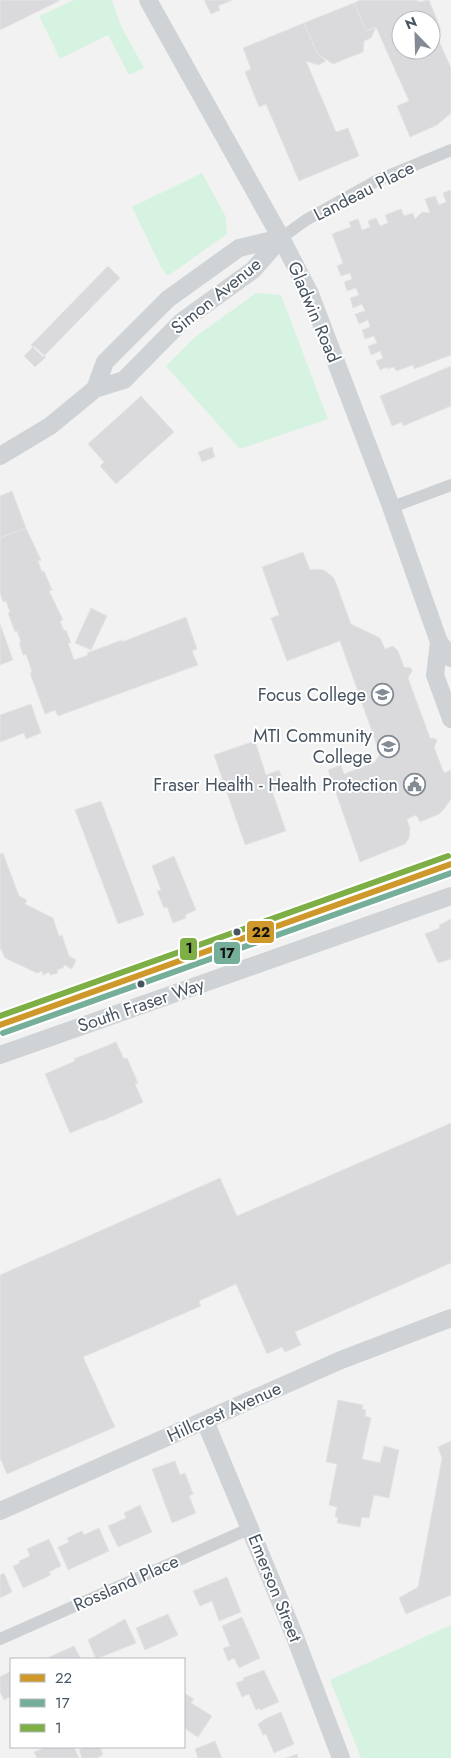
<svg xmlns="http://www.w3.org/2000/svg" width="451" height="1758" font-family="Jost,sans-serif">
	<rect width="100%" height="100%" fill="#f3f2f2"/>
	<path fill="#d6f3e1" d="M74,0H112L121,26L144,68L129,75L108,35L60,59L39,16Z
		M202,173L226,217L227,234L168,276L161,267L132,207Z
		M256,293L281,295L328,419L240,449L166,366L195,337Z
		M451,1625V1758H361L330,1680Z"/>
	<path fill="#dadadc" stroke="#e4e4e5" fill-rule="evenodd" d="M0,0H59V1L0,30Z
		M204,0H233L218,6L220,10L211,14Z
		M360,0H417L418,2L429,0L441,30L435,32L451,68V113L437,125L410,137L397,106L409,101L376,27L366,31L354,3ZM401,20H431V50H401Z
		M354,3L366,31L376,27L371,38L364,41L363,52L333,64L317,53L304,23Z
		M304,23L317,53L326,61L318,65L306,61L336,132L348,128L359,156L299,181L266,104L259,107L245,72L251,69L243,48Z
		M451,190V355L414,369L413,365L396,371L394,367L388,369L387,367L380,370L376,361L383,358L380,351L371,355L368,346L377,343L374,336L365,339L362,330L370,327L368,320L359,324L355,314L365,311L362,304L353,308L350,298L359,295L356,288L347,291L344,282L352,279L350,273L341,276L337,266L343,263L332,234L351,227L349,222L358,219L362,230L370,227L368,221L376,218L380,226L388,223L385,215L401,209L404,216L413,213L415,219L422,212L430,213L425,199L435,196L439,205L446,202L443,193Z
		M108,266L120,278L43,357L31,345Z
		M34,346L46,357L35,367L24,356Z
		M451,366V406L403,426L402,422L392,426L380,396Z
		M141,396L174,432L116,484L100,466L104,462L88,444Z
		M212,447L215,457L202,462L198,452Z
		M12,491L26,528L0,538V496Z
		M26,528L41,560L38,561L42,572L44,571L52,590L49,591L63,620L60,621L64,631L66,630L71,643H68L74,660L88,655L87,653L122,640V642L186,617L197,649L192,651L198,665L58,716L55,710L45,714L30,673L32,672L26,654L23,655L19,643L21,642L17,631L15,632L8,613L10,612L6,601L3,602L0,593V538Z
		M303,552L310,570L317,569L324,570L334,578L351,624L380,638L385,649L393,646L398,651L404,667L411,668L412,671L408,678L430,738L436,739L437,741L434,747L444,773L451,770V799L444,809L439,814L420,822L416,815L407,819L410,829L409,838L405,844L360,862L328,770L341,765L344,774L375,762L380,754L340,641L287,661L271,618L279,615L262,567Z
		M91,608L107,616L91,650L75,643Z
		M0,624L13,660L0,665Z
		M31,704L41,733L26,739L24,733L0,742V715Z
		M255,741L266,775L279,770L285,787L272,791L286,831L245,845L214,755Z
		M101,801L144,915L118,924L75,810Z
		M3,853L19,896L27,900L25,904L53,918L59,936L62,935L69,956L76,960L72,969L64,965L63,968L57,970L58,973L50,975L49,972L43,975L42,971L37,973L5,958L1,949H0V854Z
		M174,856L196,910L185,915L186,918L173,923L167,907L164,908L157,891L161,890L152,866Z
		M451,919V959L438,963L425,934L440,928L439,925Z
		M116,1042L124,1059L127,1058L138,1083L135,1084L143,1102L102,1121L101,1120L70,1133L45,1074L75,1061L74,1059Z
		M451,1123V1263L295,1332L301,1345L285,1352L282,1347L267,1354L236,1284L199,1301L201,1306L83,1357L115,1427L7,1474L0,1458V1275L220,1178L237,1216Z
		M338,1400L363,1405L362,1409L366,1410L365,1416L371,1418L362,1459L380,1463L384,1446L399,1450L389,1498L374,1495L369,1518L362,1517L360,1527L337,1523L338,1517H335L337,1507L329,1505L337,1464L326,1462Z
		M451,1441V1595L406,1614L399,1598L418,1587L442,1458L438,1447Z
		M175,1461L180,1475L185,1473L193,1494L189,1496L196,1513L172,1523L152,1469Z
		M140,1505L152,1532L118,1547L108,1526L126,1518L124,1513Z
		M99,1528L109,1551L68,1570L58,1547L69,1542L67,1538L82,1531L84,1535Z
		M49,1539L61,1566L49,1572L51,1575L23,1588L13,1566L20,1563L19,1561L30,1556L27,1549Z
		M4,1573L12,1592L0,1598V1575Z
		M227,1577L241,1612L219,1621L212,1601L200,1606L193,1591Z
		M168,1614L178,1635L145,1650L136,1628Z
		M242,1617L260,1658L239,1668L234,1658L228,1661L223,1648L230,1646L222,1626Z
		M125,1619L136,1643L96,1659L88,1640Z
		M74,1646L81,1659H45Z
		M264,1670L279,1702L260,1710L259,1708L256,1710L249,1694L242,1697L236,1683L244,1680L243,1678Z
		M11,1671V1696L4,1700L0,1692V1677Z
		M184,1693L194,1699L191,1703L212,1716L198,1737L184,1728Z
		M281,1712L294,1744L274,1753L266,1734L263,1735L258,1724L263,1721V1720Z
		M215,1741L222,1758H198L195,1749Z
		M46,1747H74L79,1758H37L34,1752Z
		M85,1747H100L103,1755L97,1758H82L79,1750Z
		M297,1754L298,1758H286Z"/>
	<g fill="none" stroke-linecap="round" stroke-linejoin="round">
		<path stroke="#ced1d3" stroke-width="12" d="M281,238L306,220L378,180L451,150
			M392,507L451,485
			M0,1639L251,1528"/>
		<path stroke="#cfd3d5" stroke-width="18" d="M148,0L281,238L310,294L389,501L439,642L451,658
			M95,389L105,362L168,299L239,248L281,238
			M0,456L50,426L95,389L124,380L181,322L253,270L281,238
			M439,642L435,675L451,719
			M0,1025L451,864
			M0,1055L451,896
			M205,1421L295,1637L341,1758
			M0,1511L341,1360L451,1318"/>
		<defs>
			<path id="bus-1" d="M0,1025L451,864"/>
			<path id="bus-2" d="M3,1033L451,873"/>
			<path id="bus-3" d="M0,1016L448,856"/>
		</defs>
		<use href="#bus-1" stroke="#fff" stroke-width="10"/>
		<use href="#bus-2" stroke="#fff" stroke-width="10"/>
		<use href="#bus-3" stroke="#fff" stroke-width="10"/>
		<use href="#bus-1" stroke="#cf982a" stroke-width="6"/>
		<use href="#bus-2" stroke="#75ae99" stroke-width="6"/>
		<use href="#bus-3" stroke="#7eaf46" stroke-width="6"/>
	</g>
	<defs>
		<symbol id="university-ring" viewBox="-11 -11 22 22"><circle r="9.5" fill="#fff" stroke="#838b94" stroke-width="1.5"/><path d="M0-5L7-2L0 1L-7-2ZM-4 1L0 2.5L4 1V4Q0 6-4 4Z" fill="#838b94"/></symbol>
		<symbol id="civic-ring" viewBox="-11 -11 22 22"><circle r="9.5" fill="#fff" stroke="#838b94" stroke-width="1.5"/><path d="M-.6-6.5H3V-4.5H.6V-3L4-1V1h2V6H-6V1h2V-1L-.6-3ZM-1.2 2.5V6h2.4V2.5Z" fill="#838b94"/></symbol>
	</defs>
	<g fill-rule="evenodd">
		<use href="#university-ring" x="370" y="682" width="25" height="25"/>
		<use href="#university-ring" x="376" y="734" width="25" height="25"/>
		<use href="#civic-ring" x="402" y="772" width="25" height="25"/>
	</g>
	<g fill="#475461" stroke="#fff" stroke-width="2">
		<circle cx="237" cy="932" r="4.5"/>
		<circle cx="141" cy="984" r="4.5"/>
	</g>
	<g text-anchor="middle" dominant-baseline="central" stroke-width="4" stroke-linejoin="round" paint-order="stroke">
		<g font-size="18" fill="#475461" stroke="#fff">
			<text transform="translate(364 191) rotate(-27)">Landeau Place</text>
			<text transform="translate(216 296) rotate(-39)">Simon Avenue</text>
			<text transform="translate(314 312) rotate(67)">Gladwin Road</text>
			<text transform="translate(141 1005) rotate(-19)">South Fraser Way</text>
			<text transform="translate(224 1412) rotate(-24)">Hillcrest Avenue</text>
			<text transform="translate(126 1583) rotate(-24)">Rossland Place</text>
			<text transform="translate(275 1588) rotate(68)">Emerson Street</text>
		</g>
		<g font-size="18" fill="#475461" stroke="#fff" text-anchor="end">
			<text x="366" y="695">Focus College</text>
			<text x="372" y="736">MTI Community<tspan x="372" dy="21">College</tspan></text>
			<text x="398" y="785">Fraser Health - Health Protection</text>
		</g>
	</g>
	<g stroke="#fff" stroke-width="2">
		<rect x="246" y="920" width="29" height="24" rx="5" fill="#cf982a"/>
		<rect x="179" y="937" width="19" height="24" rx="5" fill="#7eaf46"/>
		<rect x="213" y="941" width="28" height="24" rx="5" fill="#75ae99"/>
	</g>
	<g font-size="14" text-anchor="middle" font-weight="bold" fill="#111">
		<text x="261" y="937">22</text>
		<text x="189" y="953">1</text>
		<text x="227" y="958">17</text>
	</g>
	<rect x="10" y="1658" width="175" height="90" fill="#ffffff" stroke="#b5bbc0"/>
	<rect x="20" y="1674" width="25" height="8" fill="#cf982a" stroke="#b5bbc0"/>
	<text x="55" y="1683" font-size="15" fill="#475461">22</text>
	<rect x="20" y="1699" width="25" height="8" fill="#75ae99" stroke="#b5bbc0"/>
	<text x="55" y="1708" font-size="15" fill="#475461">17</text>
	<rect x="20" y="1724" width="25" height="8" fill="#7eaf46" stroke="#b5bbc0"/>
	<text x="55" y="1733" font-size="15" fill="#475461">1</text>
	<g transform="translate(416 35) rotate(337)"><circle r="24" fill="#ffffff" stroke="#b5bbc0"/>
	<path d="M0-4L9 19L0 12L-9 19Z" fill="#838b94"/>
	<text y="-8" font-size="14" font-weight="bold" text-anchor="middle" fill="#475461">N</text>
	</g>
</svg>
